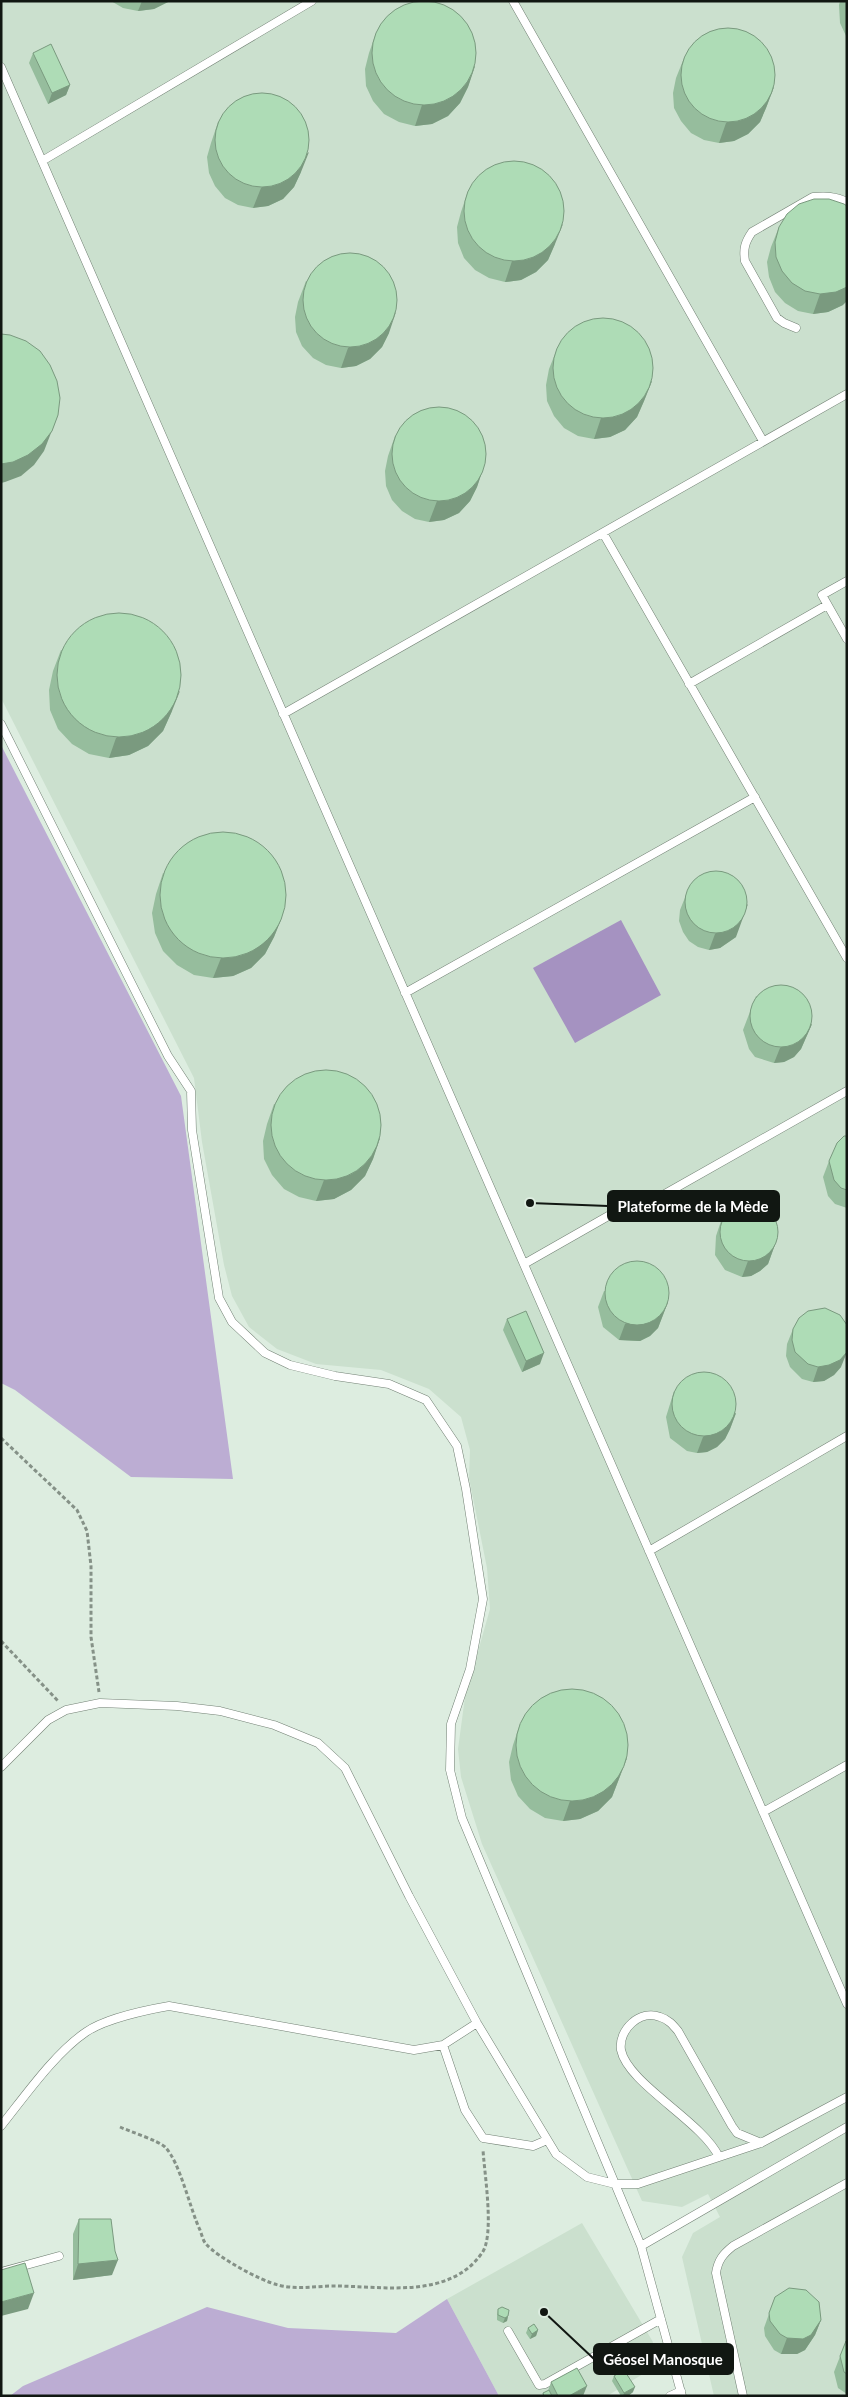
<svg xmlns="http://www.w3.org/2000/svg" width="848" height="2397" font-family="Lato,sans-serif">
	<rect width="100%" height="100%" fill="#ddede0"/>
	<path fill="#cbe0ce" d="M1,1H847V2396H714L682,2257L693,2233L720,2217L708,2194L682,2207L642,2201L482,1844L461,1777L458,1749L465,1697L490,1609L487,1568L469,1478L470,1450L461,1417L429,1389L381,1370L316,1364L277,1349L249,1327L232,1296L224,1265L202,1142L194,1078L1,698Z
		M582,2223L653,2342L643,2374L607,2396H499L447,2299Z"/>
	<path fill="#bcadd3" d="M1,745L181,1096L233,1479L131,1477L15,1390L1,1383Z
		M447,2299L499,2396H10L23,2386L207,2307L288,2328L396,2333Z"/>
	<path fill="#a592c1" d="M621,920L661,995L575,1043L533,968Z"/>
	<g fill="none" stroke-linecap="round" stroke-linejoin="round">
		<defs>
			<path id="service" d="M513,1L763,441
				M1,67L847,2004
				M42,161L312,1
				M796,328L784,323L777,318L745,261C743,249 745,242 752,232L813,197C825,196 836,196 847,202
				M603,533L847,958
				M847,581L822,595L847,639
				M689,684L827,605
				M283,714L847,394
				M1,724L168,1056L191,1091L192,1130L219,1298L232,1322L265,1353L290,1365L335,1376L389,1384L426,1400L457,1446L466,1489L483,1599L470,1669L451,1724L450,1770L462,1818L641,2246L682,2396
				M405,993L755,797
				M524,1264L610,1215L656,1199L847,1091
				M649,1551L847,1436
				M1,1767L48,1720L66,1710L100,1703L177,1706L220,1711L274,1725L318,1743L345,1768L409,1896L477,2023L556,2154L587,2177L615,2184H638L761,2143L847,2097
				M763,1812L847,1765
				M443,2045L465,2110L483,2138L533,2146L547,2140
				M1,2126C25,2096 55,2053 86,2032C105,2019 146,2010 169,2006L414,2050L443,2045L477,2023
				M719,2157C702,2121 628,2084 621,2050C618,2030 640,2009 660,2017C668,2019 673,2025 678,2031L732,2126L737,2133L761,2143
				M641,2246L847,2127
				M1,2272L59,2256
				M508,2331L539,2385L545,2384L661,2319
				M670,2396L681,2391
				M743,2396L716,2273C718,2260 723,2254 733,2246L847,2183"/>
		</defs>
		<use href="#service" stroke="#728074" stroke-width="9"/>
		<path stroke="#859187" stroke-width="3" stroke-dasharray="4 2.5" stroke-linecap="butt" d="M1,1438L77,1510L87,1531L91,1566V1637L99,1692
			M1,1641L59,1702
			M120,2127C131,2132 157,2140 165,2147C180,2162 190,2209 200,2230C202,2235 203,2241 206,2244C217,2257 261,2281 278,2285C297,2290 315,2286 334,2286C383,2286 449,2300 482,2253C495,2235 484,2172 483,2149"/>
		<use href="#service" stroke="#fff" stroke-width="8"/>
	</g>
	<path fill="#96bd9d" d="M111,1H170L154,9L138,11L123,8Z
		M840,1H847V38L840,23L839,5Z
		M376,33L475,66L468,87L460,103L448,116L432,124L415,126L399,122L384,114L373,101L366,86L365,69L369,53Z
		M33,53L70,85L66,95L48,104L29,63Z
		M684,58L774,87L766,108L760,122L748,134L734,141L719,143L704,140L691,133L681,121L674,108L673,93L676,78Z
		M218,122L301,172L294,187L283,199L268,206L253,208L238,205L225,198L215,186L209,173L207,157L211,143Z
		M468,191L555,244L548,260L536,272L521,280L505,282L489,278L475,270L464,258L458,243L457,227L461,212Z
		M779,227L843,305L828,312L813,314L798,311L785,303L775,292L769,277L767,262L771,247Z
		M306,281L389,333L382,347L370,359L356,366L341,368L326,365L313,358L302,346L296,332L295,317L298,302Z
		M557,349L652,381L644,401L637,417L625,430L610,437L594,439L578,436L564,428L554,416L547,401L546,385L549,369Z
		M395,436L484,466L477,487L470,501L459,513L444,520L429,522L415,519L402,511L392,500L386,486L385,471L388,456Z
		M61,650L172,711L163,731L148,746L129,755L109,758L89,754L72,744L58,729L50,710L49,690L53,671Z
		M163,873L282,917L274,937L265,954L251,968L233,976L213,978L194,975L177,965L163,951L155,933L152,913L156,894Z
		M686,895L736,937L720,948L709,950L698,947L689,941L683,932L679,921L680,910Z
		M756,996L812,1024L801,1049L794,1057L784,1062L774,1063L755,1057L749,1049L743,1030Z
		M274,1104L380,1138L373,1159L365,1176L351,1190L334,1199L316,1201L299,1197L284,1189L272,1175L264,1159L263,1141L267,1124Z
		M847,1136V1208L835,1204L828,1196L823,1177L829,1161Z
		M721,1221L777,1239L768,1264L760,1271L751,1276L742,1277L725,1270L715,1255L716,1236Z
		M604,1291L668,1302L658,1328L650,1336L640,1341L619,1340L603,1327L598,1307Z
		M507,1319L540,1364L522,1372L503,1330Z
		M793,1329L841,1367L834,1375L824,1381L813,1382L802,1379L790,1367L786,1356L787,1344Z
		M674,1391L736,1413L730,1429L725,1439L717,1447L707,1452L697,1453L687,1451L670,1438L666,1417Z
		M520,1724L627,1758L612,1797L598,1811L580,1819L563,1821L545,1818L530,1809L518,1796L511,1780L509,1762L513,1745Z
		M79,2219L112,2275L73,2280V2234Z
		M775,2297L821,2320L815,2335L805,2350L797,2354H781L774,2350L765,2336L764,2328Z
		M498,2309L508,2316L507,2321L503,2323L497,2320V2315Z
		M528,2328L538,2330L536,2336L530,2339L526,2333Z
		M847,2340V2394L838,2388L834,2372L846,2341Z
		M614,2376L633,2392L628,2396H621L612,2381Z
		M551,2382L583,2396H542L543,2393L548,2391Z"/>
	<path fill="#7a9a7f" d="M142,1H170L154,9L138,11Z
		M475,66L468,87L460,103L448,116L432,124L415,126L422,105Z
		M70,85L66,95L48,104L52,93Z
		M774,87L766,108L760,122L748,134L734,141L719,143L726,123Z
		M309,152L301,172L294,187L283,199L268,206L253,208L261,188Z
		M563,224L555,244L548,260L536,272L521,280L505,282L512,261Z
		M847,287V301L843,305L828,312L813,314L820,294Z
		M396,312L389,333L382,347L370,359L356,366L341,368L348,348Z
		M652,381L644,401L637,417L625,430L610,437L594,439L601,418Z
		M58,415L44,451L34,465L21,476L5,482L1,483V464Z
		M484,466L477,487L470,501L459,513L444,520L429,522L437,501Z
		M180,691L172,711L163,731L148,746L129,755L109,758L116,738Z
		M748,904L736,937L720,948L709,950L715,934Z
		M282,917L274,937L265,954L251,968L233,976L213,978L221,958Z
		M812,1024L801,1049L794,1057L784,1062L774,1063L780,1048Z
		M380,1138L373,1159L365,1176L351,1190L334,1199L316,1201L324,1180Z
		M777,1239L768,1264L760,1271L751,1276L742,1277L748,1261Z
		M668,1302L658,1328L650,1336L640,1341L619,1340L625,1324Z
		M847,1352L841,1367L834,1375L824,1381L813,1382L818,1367Z
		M544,1353L540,1364L522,1372L526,1361Z
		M736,1413L730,1429L725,1439L717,1447L707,1452L697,1453L703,1437Z
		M627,1758L612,1797L598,1811L580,1819L563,1821L570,1801Z
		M118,2260L112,2275L73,2280L78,2264Z
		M34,2293L28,2309L1,2316V2302Z
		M508,2316L507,2321L503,2323L505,2318Z
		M821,2320L815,2335L805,2350L797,2354H781L787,2338Z
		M538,2330L536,2336L530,2339L532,2334Z
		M587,2386L583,2396H569Z
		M635,2387L633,2392L628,2396H623L624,2393Z"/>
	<path fill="#aedcb6" stroke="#7a9a7f" d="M372 53a52 52 0 1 1 104 0a52 52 0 1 1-104 0Z
		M681 75a47 47 0 1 1 94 0a47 47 0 1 1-94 0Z
		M51,44L70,85L52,93L33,53Z
		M215 140a47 47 0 1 1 94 0a47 47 0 1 1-94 0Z
		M464 211a50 50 0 1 1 100 0a50 50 0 1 1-100 0Z
		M814,199H829L844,204L847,206V287L836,292L820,294L805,291L792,283L782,271L776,257L775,242L779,227L787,214L799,204Z
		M303 300a47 47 0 1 1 94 0a47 47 0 1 1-94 0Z
		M553 368a50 50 0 1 1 100 0a50 50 0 1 1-100 0Z
		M1,334L10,335L26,341L40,351L50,365L57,381L60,398L58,415L52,431L42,444L28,455L13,462L1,464Z
		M392 454a47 47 0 1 1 94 0a47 47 0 1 1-94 0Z
		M57 675a62 62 0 1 1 124 0a62 62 0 1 1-124 0Z
		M160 895a63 63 0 1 1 126 0a63 63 0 1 1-126 0Z
		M685 902a31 31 0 1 1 62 0a31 31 0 1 1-62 0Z
		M750 1016a31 31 0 1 1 62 0a31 31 0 1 1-62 0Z
		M271 1125a55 55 0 1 1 110 0a55 55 0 1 1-110 0Z
		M844,1136H847V1190L841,1188L834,1180L829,1161L837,1143Z
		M720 1232a29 29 0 1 1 58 0a29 29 0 1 1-58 0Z
		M605 1293a32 32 0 1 1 64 0a32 32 0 1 1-64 0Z
		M825,1308L840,1315L847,1325V1352L840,1360L829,1365L818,1367L808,1364L795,1352L792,1340L793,1329L799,1318L808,1311Z
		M526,1311L544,1353L526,1361L507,1319Z
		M672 1404a32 32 0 1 1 64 0a32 32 0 1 1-64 0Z
		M516 1745a56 56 0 1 1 112 0a56 56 0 1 1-112 0Z
		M79,2219H111L115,2251L118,2260L78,2264Z
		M25,2263L34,2293L1,2302V2270Z
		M789,2288L806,2290L819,2302L821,2320L811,2335L803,2339L787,2338L780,2334L770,2321L769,2313L775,2297Z
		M502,2307L509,2310L508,2316L505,2318L498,2315V2309Z
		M534,2324L538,2330L532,2334L528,2328Z
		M847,2340V2374L844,2372L840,2356L846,2341Z
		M577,2368L587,2386L569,2396H558L551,2382Z
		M624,2370L635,2387L624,2393L614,2376Z
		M549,2390L552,2396H544L543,2393Z"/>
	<path fill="none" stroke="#111712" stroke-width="2" d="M530 1203L608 1206M544 2312L594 2359"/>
	<g fill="#111712" stroke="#ddede0" stroke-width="2">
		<circle cx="530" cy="1203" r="5"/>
		<circle cx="544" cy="2312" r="5"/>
	</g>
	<g fill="#111712" stroke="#111712" stroke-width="2">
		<rect x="608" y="1191" width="171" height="30" rx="5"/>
		<rect x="594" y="2344" width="139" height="30" rx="5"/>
	</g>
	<g font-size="15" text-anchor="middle" font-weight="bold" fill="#fff">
		<text x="693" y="1212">Plateforme de la Mède</text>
		<text x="663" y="2365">Géosel Manosque</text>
	</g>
	<rect width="848" height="2397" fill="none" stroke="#111712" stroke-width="5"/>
</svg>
